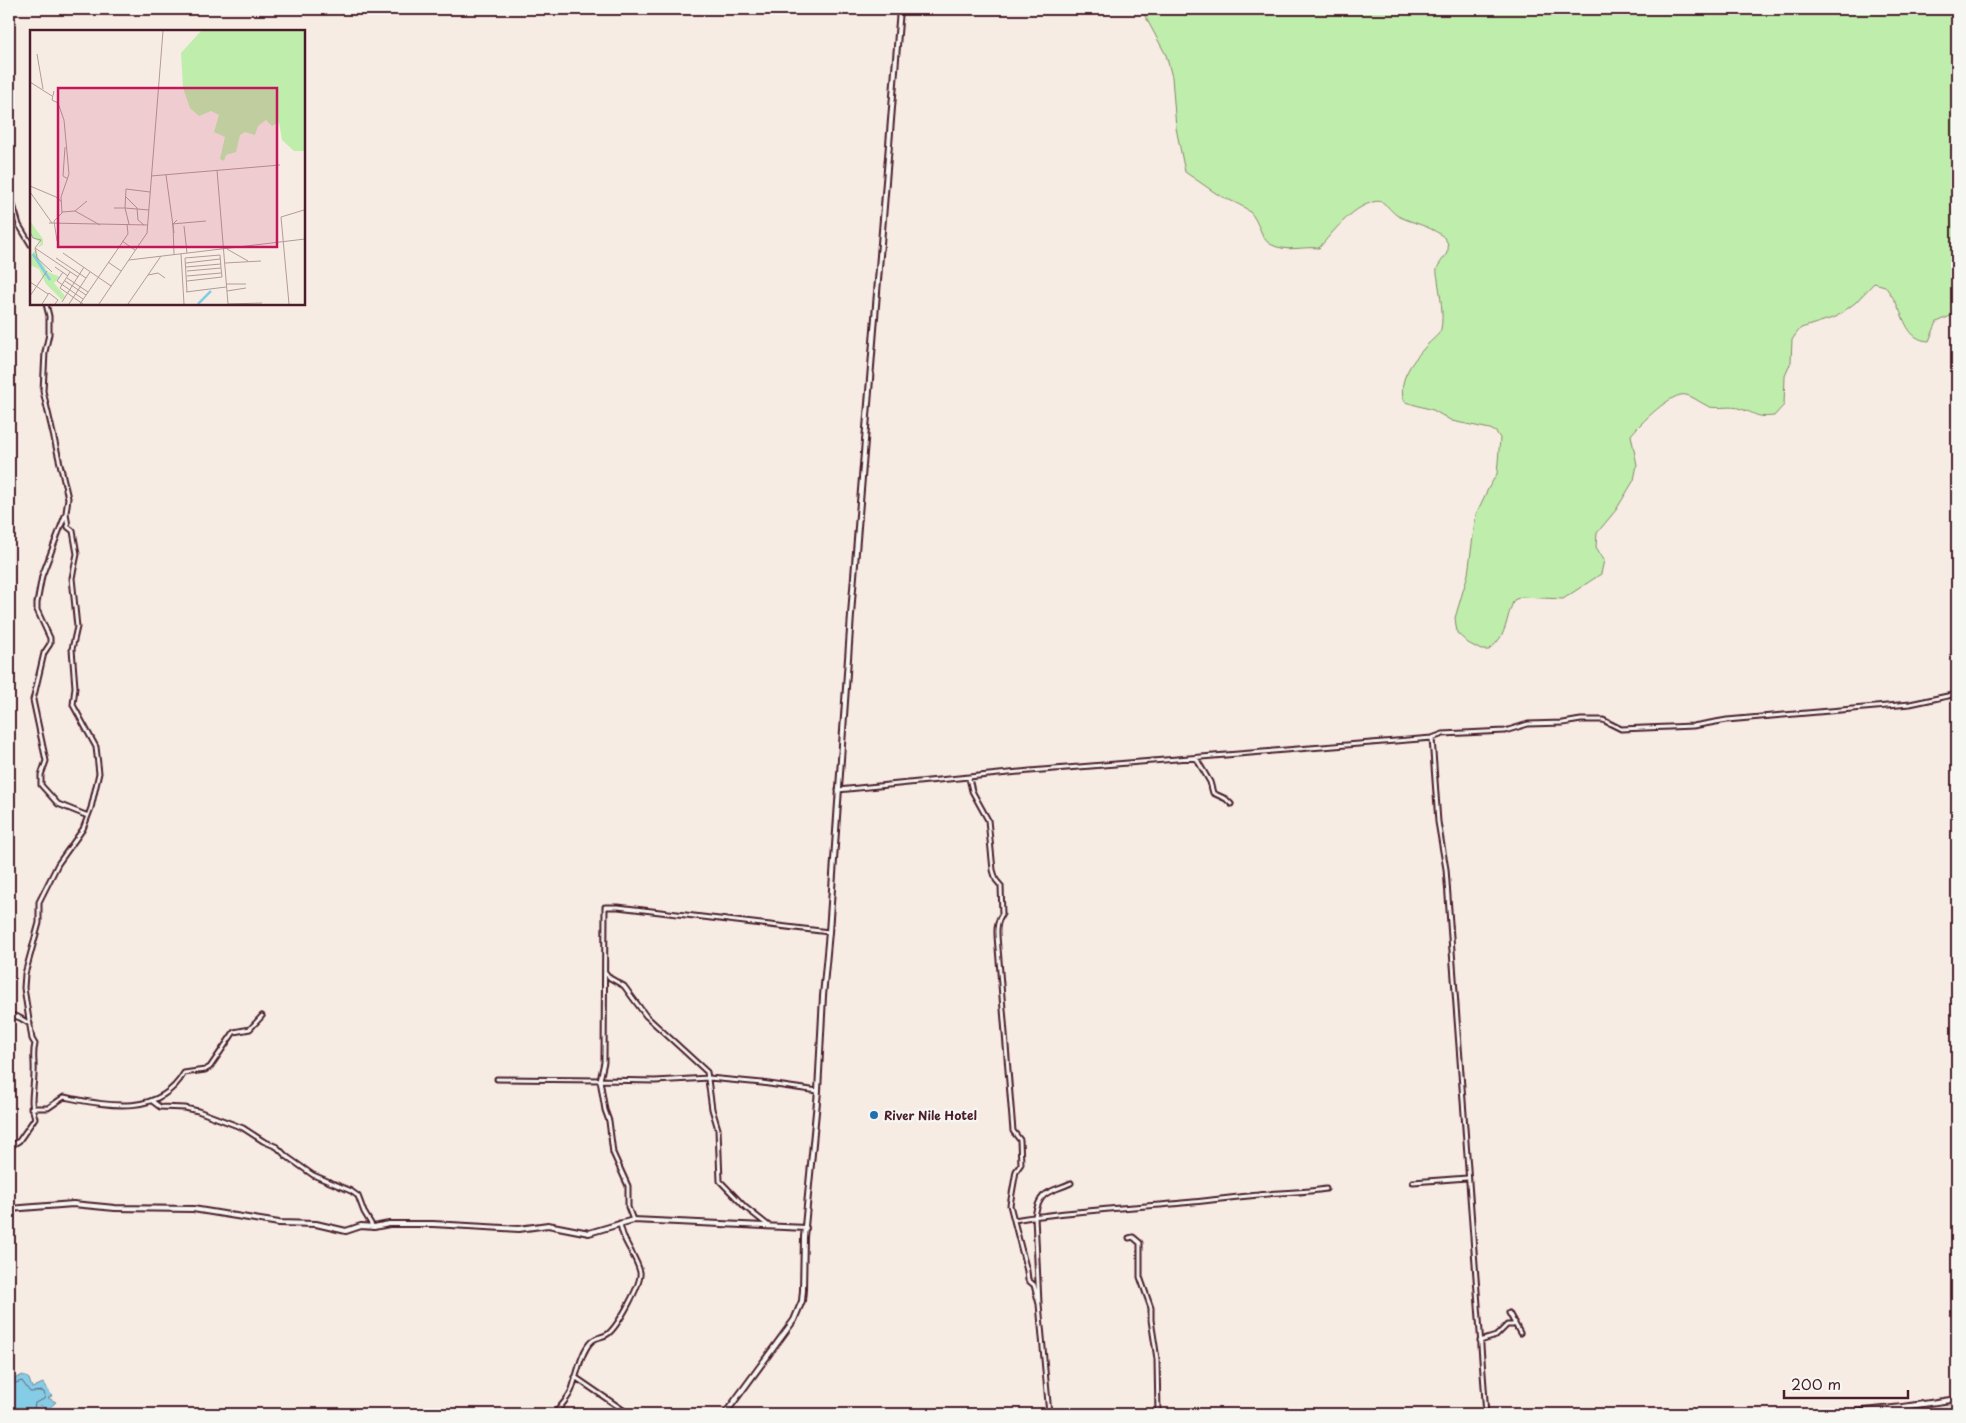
<svg xmlns="http://www.w3.org/2000/svg" width="1966" height="1423" font-family="'Playpen Sans',sans-serif">
	<rect width="100%" height="100%" fill="#f7ece4"/>
	<filter id="ink" filterUnits="userSpaceOnUse"><feTurbulence type="fractalNoise" baseFrequency=".02" numOctaves="2"/><feDisplacementMap in="SourceGraphic" scale="10" xChannelSelector="R" yChannelSelector="G"/><feConvolveMatrix kernelMatrix="1 2 1 2 8 2 1 2 1" color-interpolation-filters="sRGB"/></filter>
	<g filter="url(#ink)">
		<path fill="#bfedab" stroke="#84866b" d="M1139,9H1957V311L1955,314L1937,322L1929,341C1907,340 1905,319 1896,303C1893,297 1889,292 1885,286L1874,283L1855,303L1836,317L1801,328L1796,334L1792,340L1791,362L1785,376L1784,405L1774,416C1755,418 1758,414 1741,409C1732,405 1720,409 1710,407C1702,404 1694,397 1686,395C1672,391 1639,425 1631,435L1637,465L1634,480L1616,510L1597,533L1596,547L1604,560L1601,574L1563,599L1521,597L1514,600C1504,622 1509,633 1489,650H1481L1468,643L1457,633L1455,618L1468,574L1476,514L1489,487L1497,474L1500,438L1496,432L1490,429L1452,421L1433,410L1405,402C1395,381 1415,358 1429,343C1433,339 1440,334 1441,329C1444,314 1440,295 1438,280C1438,277 1436,272 1437,269C1440,260 1450,254 1448,245C1445,229 1411,223 1398,216C1389,211 1385,198 1373,202C1351,208 1333,232 1319,248C1302,246 1286,253 1270,244C1261,239 1259,221 1250,212C1242,204 1227,200 1217,194C1206,187 1196,179 1185,172L1176,128L1172,77L1166,55L1145,16Z"/>
		<path fill="#85cce6" stroke="#6d879b" d="M23,1375L29,1379L32,1388L43,1383L52,1396L48,1398L56,1402L47,1410L40,1405L38,1414H9V1381Z"/>
		<g fill="none" stroke-linecap="round" stroke-linejoin="round">
			<path stroke="#626476" stroke-width="1" d="M9,1385L22,1381L30,1392L43,1391L45,1395L44,1399L35,1403L33,1414"/>
			<defs>
				<path id="minor" d="M9,169V191L19,225L31,245
					M66,513L42,576L37,603V610L50,638V644L44,653L33,700L46,761L41,775V785L58,804L88,816
					M1432,738L1438,822L1446,869L1486,1414
					M1196,758L1210,782L1213,793L1226,799L1231,804
					M969,778L972,791L988,820L993,870L996,880L1001,886L1002,914C995,924 997,936 998,948L1013,1131L1020,1140L1021,1164L1016,1171L1010,1205L1027,1271L1028,1280L1034,1285L1039,1304
					M838,790L1030,771L1432,738L1443,734L1505,731L1528,724L1563,723L1581,720H1603L1621,729L1693,726L1727,720L1910,704L1957,694
					M605,972L610,978L624,986L646,1016L707,1072L712,1109L718,1129L720,1181L745,1207L769,1226
					M9,1014L20,1018L30,1024
					M497,1079L600,1080L605,1110L609,1121L613,1153L628,1186V1207L633,1220
					M818,1091L762,1083L709,1078L655,1081L600,1080L604,1062L605,907H618L829,932
					M152,1101L160,1107L185,1108L198,1111L243,1128L263,1141L277,1147L286,1156L313,1175L351,1191L358,1196L364,1212L373,1227
					M31,1108H48L64,1097C105,1105 158,1118 184,1073L205,1070L210,1067L234,1032L250,1029L262,1016
					M9,1147L19,1141L35,1118C29,1102 34,1089 34,1073C35,1063 32,1055 35,1044L32,1039L24,988L25,974L39,923V902L58,864L83,829L91,808L99,773L96,747L73,705L75,687L72,649L77,627L72,578L77,554L73,531L68,527L66,513L68,498L43,391L45,352L49,334V316L46,304
					M1413,1182L1467,1178
					M1014,1220C1073,1210 1133,1208 1193,1202C1214,1200 1236,1197 1258,1195C1280,1192 1303,1193 1326,1189
					M1129,1238L1133,1237L1140,1243V1277L1151,1308V1320L1157,1359L1158,1414
					M1509,1313L1520,1333
					M1480,1341L1496,1336L1507,1325H1513L1515,1322
					M575,1377L629,1414
					M554,1414C560,1407 571,1396 573,1386C577,1374 582,1349 592,1341C596,1337 605,1337 609,1333C618,1325 642,1284 640,1272C636,1255 622,1242 620,1223
					M1049,1414L1039,1304L1035,1216C1040,1189 1050,1193 1071,1183"/>
				<path id="tertiary" d="M9,1209L73,1204L115,1208L193,1209L279,1223L316,1224L346,1231L361,1226L374,1227L389,1224H433L519,1229L548,1225L589,1233L633,1220L806,1228
					M725,1414L794,1320L802,1301L803,1290L804,1237L818,1091L823,996L829,932L852,601L900,9
					M1835,1414L1903,1407L1957,1399"/>
			</defs>
			<use href="#minor" stroke="#4a1f2b" stroke-width="7"/>
			<use href="#tertiary" stroke="#4a1f2b" stroke-width="8"/>
			<use href="#minor" stroke="#f6f6f2" stroke-width="3"/>
			<use href="#tertiary" stroke="#f6f6f2" stroke-width="4"/>
		</g>
	</g>
	<circle fill="#1f6fb2" stroke="#f6f6f2" stroke-width="2" cx="874" cy="1115" r="5"/>
	<g text-anchor="middle" dominant-baseline="central" stroke-width="4.5" stroke-linejoin="round" paint-order="stroke">
		<g font-size="12" font-weight="bold" fill="#4a1f2b" stroke="#f6f6f2" text-anchor="start">
			<text x="884" y="1115">River Nile Hotel</text>
		</g>
	</g>
	<g transform="translate(30 30)">
		<rect width="275" height="275" fill="#f7ece4"/>
		<path d="M171,1H275V121H264L252,110L249,92L242,96L236,90L228,96L225,105L215,102L210,105L206,122L196,125L194,131L190,129L195,107L184,102L189,85L181,81L169,86L160,78L153,58L151,23ZM0,191L13,209V215L6,218L9,229L18,242L30,247L24,253L35,266L32,270L16,254L9,239L2,236L0,238V226L11,213L0,206Z" fill="#bfedab"/>
		<path fill="none" stroke="#85cce6" stroke-width="2.5" d="M3,224L20,250M168,274L181,261"/>
		<path fill="none" stroke="#b29a9a" stroke-width="1" d="M7,24L13,59M0,52L22,66M24,61L22,70L28,73L34,90L39,144L31,167L32,183L24,191L27,211M35,117L33,146L38,149M187,140L198,274M136,145L144,203M121,146L250,135M0,156L26,167L32,172M0,162L22,193M95,166L107,178L108,190L114,195M84,178H95L99,194M119,180L95,178L96,159L120,162M45,181L70,195M32,182L45,181L57,171M19,193L118,195M142,194L176,191M154,196L157,223M0,202L3,208L11,210L5,218M92,211L105,220M197,219L218,231M33,223L81,256M151,224L154,274M144,225L143,194L147,190M26,228L56,248M99,230L275,209M78,232L91,241M156,233L190,229M195,233L231,231M25,237L38,246M156,237L191,234M157,241L191,238L192,247L157,251M22,242L7,228L5,218L48,247M33,242L27,251L53,269M40,242L30,258L53,274M118,245L128,243L135,248M157,246L191,243M37,248L58,262M35,251L56,265M0,252L18,264M196,254H216M197,261L216,258M156,262L196,257M157,262L155,228L190,225L191,238M0,266L17,241M32,272L54,237M12,274L19,263L28,270L25,274M39,274L60,242M50,274L98,204L97,194M69,274L117,203L133,1M98,274L131,226M198,274L232,273M259,274L251,187L274,180"/>
		<path fill="#c2185b" fill-opacity="0.15" stroke="#c2185b" stroke-width="2.5" d="M28,58H247V217H28Z"/>
		<rect width="275" height="275" fill="none" stroke="#4a1f2b" stroke-width="2.5"/>
	</g>
	<rect width="1966" height="1423" fill="none" stroke="#f6f6f2" stroke-width="30"/>
	<rect x="15" y="15" width="1936" height="1393" fill="none" stroke="#4a1f2b" stroke-width="2" filter="url(#ink)"/>
	<path d="M1784 1390v8h124v-8" fill="none" stroke="#4a1f2b" stroke-width="2.5"/>
	<text x="1791" y="1390" font-size="15" fill="#4a1f2b" stroke="#f6f6f2" stroke-width="4" paint-order="stroke">200 m</text>
</svg>
